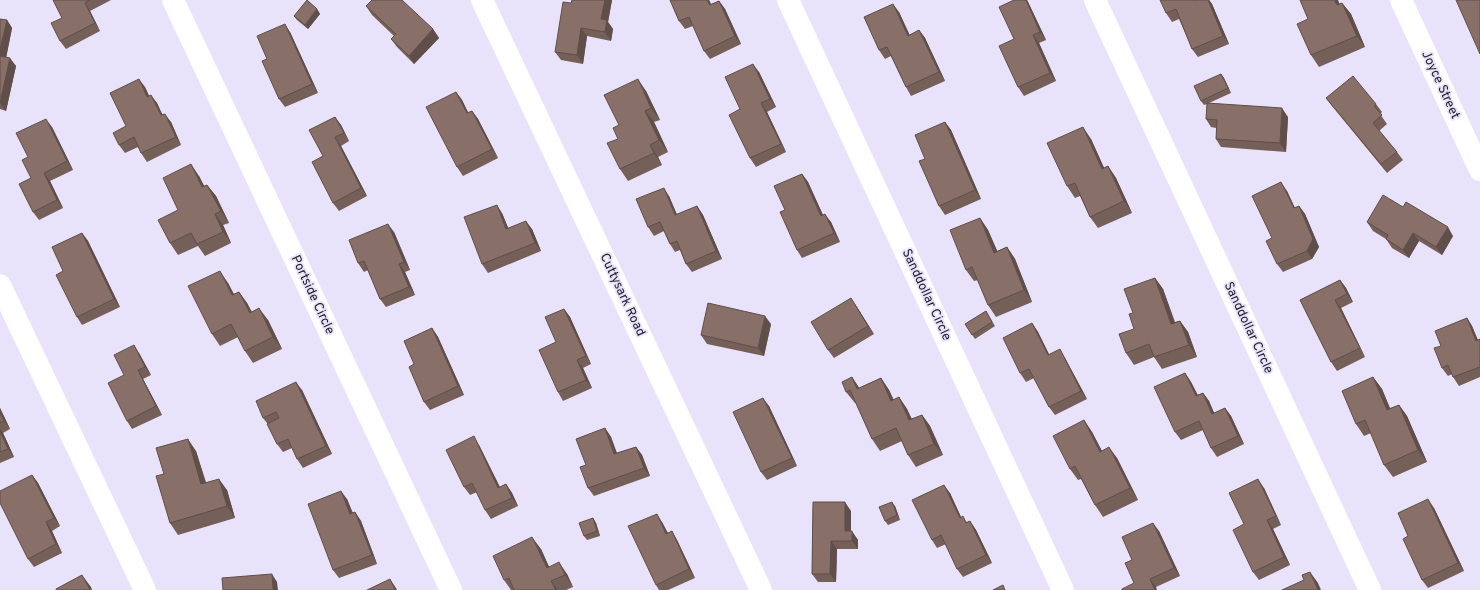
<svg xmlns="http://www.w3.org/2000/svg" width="1480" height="590" font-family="Overpass,sans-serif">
	<rect width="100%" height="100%" fill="#e9e2fb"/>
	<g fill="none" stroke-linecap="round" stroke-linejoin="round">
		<path stroke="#fff" stroke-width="22" d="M173,0L451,590
			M482,0L761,590
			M788,0L1063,590
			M1095,0L1370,590
			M1401,0L1480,170
			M0,285L145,590"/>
	</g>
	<path fill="#755f59" d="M53,0H111L90,11L100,31L66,49L60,41L62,18Z
		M572,0H612L608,22L613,29L611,41L587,36L583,64L561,60L555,52Z
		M670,0H709L711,4L719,1L725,9L741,44L710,59L704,51L693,26L685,29L679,21Z
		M1014,0H1027L1029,4L1046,40L1039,43L1056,81L1024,96L1018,87L1014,39Z
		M1197,0H1209L1212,4L1229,44L1198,57L1192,49L1179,19L1172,22L1166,13Z
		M1342,3L1351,14L1365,47L1319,67L1311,55L1339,4Z
		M366,6L433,29L439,38L414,64L397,47L391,39L394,36L372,15Z
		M317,9L320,14L308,29L297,20L294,16Z
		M899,12L909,35L919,30L925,38L945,81L911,96L906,87L891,56L885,59L879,50Z
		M0,19L7,20L12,28L6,57L16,66L6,111L0,109Z
		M290,32L318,93L285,107L279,99L267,59Z
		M759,72L776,107L767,112L786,152L756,167L750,158L740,109Z
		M1221,74L1224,78L1231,93L1209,103L1288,117L1286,152L1221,147L1216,139V128L1211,127L1206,119L1207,104L1204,105L1201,101Z
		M145,87L149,96L157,103L162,115L171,122L181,145L147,162L141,153L138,147L125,153L119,145L126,126Z
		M646,91L660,120L654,122L668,152L658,157L662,165L628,181L620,169L619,125Z
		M456,92L462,100L468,113L472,111L478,119L498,158L463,176L457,167Z
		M1326,98L1376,104L1382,112L1380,114L1387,124L1379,131L1397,152L1403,160L1387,173L1332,106Z
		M335,117L341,125L349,141L341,146L367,196L339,211L333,203Z
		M945,122L951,130L981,199L945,215L939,206L925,159Z
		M52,127L73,170L50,181L63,208L39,220L33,212L31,178L28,157Z
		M1091,139L1104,168L1108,166L1116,178L1132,213L1098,228L1090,217L1080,196L1075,198L1067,186Z
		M802,174L808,182L823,215L831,222L840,242L802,258L797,250L785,210Z
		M199,176L204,186L207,185L216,196L229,223L223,225L231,243L205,256L198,246L178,255L170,243Z
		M1287,191L1295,208L1299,206L1305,214L1319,247L1312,259L1283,272L1277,264L1272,238Z
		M669,196L677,215L697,206L703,215L722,259L692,272L686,264L680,250L675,252L670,244L664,231L654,236L648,227Z
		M502,213L508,228L532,229L541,251L488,273L482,264Z
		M980,218L988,230L997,251L1007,247L1015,259L1032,302L996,317L988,305L978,280L974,281L966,270Z
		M1367,222L1453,236L1442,255L1419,241L1409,258L1392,248L1386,239L1373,231Z
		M394,232L410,270L405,272L415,295L386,307L380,299L368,270L364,272L358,263Z
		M82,233L88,241L120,307L82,325L77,317L63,271Z
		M1155,278L1163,289L1175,322L1180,321L1188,332L1197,357L1162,369L1154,357L1134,365L1126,353L1134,329L1133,313Z
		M1340,280L1346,288L1353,302L1341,308L1365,357L1337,371L1331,362L1300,300Z
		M228,283L234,294L239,292L247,303L252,312L268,320L282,349L253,363L245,351L238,337L220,346L212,334Z
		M851,298L874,334L834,358L828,350Z
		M564,309L570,317L591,364L583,368L592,388L563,401L558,392L556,342Z
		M986,311L995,326L975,339L965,324Z
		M1467,318L1472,326L1478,340L1480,339V377L1459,386L1453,377L1452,374L1448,376L1442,368L1441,346Z
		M1032,323L1038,332L1049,355L1065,358L1087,399L1055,415L1049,407L1034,378L1026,382L1020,373Z
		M771,324L764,356L707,344L701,335Z
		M432,328L438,337L464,395L430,410L424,402L414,364Z
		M139,353L151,375L143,379L162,415L132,429L127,421Z
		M1185,373L1191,382L1198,395L1203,393L1209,401L1214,413L1225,408L1231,416L1244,444L1217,457L1211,448L1203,430L1181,440L1175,432Z
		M852,377L859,388L881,378L889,390L894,400L899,397L907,409L912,419L922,415L930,426L943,455L916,467L908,455L902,441L880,451L872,439L856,403H855L846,392Z
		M1373,377L1382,389L1390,408L1399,405L1407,416L1427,462L1393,477L1384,465L1371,433L1364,436L1356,424Z
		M302,390L332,454L303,468L297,459L292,448L283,452L277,444L267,423L263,418Z
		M769,406L797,466L767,480L761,472Z
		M0,408L10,429L3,433L14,457L0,463Z
		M1084,420L1092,432L1102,451L1117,458L1138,500L1103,517L1095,505L1081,479L1078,480L1070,469Z
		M605,428L611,437L617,453L636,447L642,455L650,476L594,496L588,488L586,465Z
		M479,445L500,487L506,484L512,493L518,506L491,519L485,510L477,492L470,495L464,487Z
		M196,451L206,482L227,490L235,518L178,535L170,523L164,474Z
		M32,475L38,483L60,526L52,531L62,553L34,567L28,559Z
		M1264,488L1281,525L1273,529L1290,565L1259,580L1253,572L1244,524Z
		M950,493L961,517L967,522L970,521L976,530L992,563L963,577L957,569L946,544L937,548L932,540Z
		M347,499L353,513L355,512L361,521L377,564L339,578L333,570Z
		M813,502L851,511V531L858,540V549H837L836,582H818L812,574Z
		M895,506L900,520L888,525L885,521Z
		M1434,508L1464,571L1428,588L1422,580L1408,536Z
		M593,518L596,523L600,536L587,540L584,536Z
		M662,522L668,533L672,531L677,540L695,578L668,590H659L656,585Z
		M1159,531L1180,576L1156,587L1134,583L1132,560Z
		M541,549L549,567L567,574L573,587L566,590H511L504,580Z"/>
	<path fill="#5f4e49" d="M605,0H612L608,22L613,29L611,41L605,32L601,19Z
		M707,0H709L715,13L710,5Z
		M1026,0H1027L1029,4L1046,40L1040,32Z
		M1208,0H1209L1212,4L1229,44L1223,36Z
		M1334,0H1338L1345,17L1337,5Z
		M719,1L725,9L741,44L735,36Z
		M85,3L90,11L100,31L95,23Z
		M1342,3L1351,14L1365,47L1357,36Z
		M893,4L899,12L914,44L908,36Z
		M317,9L320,14L308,29L305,25Z
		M7,20L12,28L5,64L0,57V50Z
		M285,24L290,32L318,93L312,84Z
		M581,28L587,36L583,64L577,55Z
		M433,29L439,38L414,64L409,56Z
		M919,30L925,38L945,81L939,72Z
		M1033,35L1039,43L1056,81L1050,73Z
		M10,58L16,66L6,111L0,103Z
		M753,64L759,72L776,107L770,99Z
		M1221,74L1224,78L1231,93L1228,88Z
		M139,79L145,87L153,105L147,97Z
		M638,79L646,91L660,120L651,108Z
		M456,92L462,100L473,122L467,113Z
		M151,95L157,103L167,124L161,115Z
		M761,103L767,112L786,152L781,144Z
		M1282,108L1288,117L1286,152L1280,143Z
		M472,111L478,119L498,158L492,149Z
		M645,111L654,122L668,152L659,140Z
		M165,114L171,122L181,145L176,137Z
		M335,117L341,125L349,141L344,133Z
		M46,119L52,127L73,170L67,161Z
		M945,122L951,130L981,199L975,190Z
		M1083,127L1091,139L1110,181L1102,169Z
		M335,137L341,146L367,196L361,188Z
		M650,145L658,157L662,165L654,153Z
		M191,164L199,176L211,199L202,187Z
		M1108,166L1116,178L1132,213L1124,201Z
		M44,173L50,181L63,208L57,200Z
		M802,174L808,182L827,224L821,216Z
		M1281,182L1287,191L1299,217L1294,208Z
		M207,185L216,196L229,223L221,211Z
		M664,188L669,196L681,224L675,215Z
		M497,205L502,213L512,237L506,229Z
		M697,206L703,215L722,259L716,251Z
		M1299,206L1305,214L1319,247L1312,259L1307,251Z
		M215,214L223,225L231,243L223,232Z
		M825,214L831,222L840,242L834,233Z
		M980,218L988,230L1003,264L994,253Z
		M526,221L532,229L541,251L535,243Z
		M388,224L394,232L410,270L404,262Z
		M1448,227L1453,236L1442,255L1436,247Z
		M82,233L88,241L120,307L114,299Z
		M1413,233L1419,241L1409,258L1403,250Z
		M1007,247L1015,259L1032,302L1024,290Z
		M399,264L405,272L415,295L409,287Z
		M220,271L228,283L240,307L232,295Z
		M1155,278L1163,289L1179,335L1171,324Z
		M1340,280L1346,288L1353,302L1347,294Z
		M239,292L247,303L258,325L250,313Z
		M851,298L857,307L874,334L868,326Z
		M1335,300L1341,308L1365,357L1360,348Z
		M259,308L268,320L282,349L273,337Z
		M564,309L570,317L591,364L586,356Z
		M765,316L771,324L764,356L758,348Z
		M1467,318L1472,326L1480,346L1476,341Z
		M1180,321L1188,332L1197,357L1189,345Z
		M1032,323L1038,332L1054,364L1048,355Z
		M432,328L438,337L464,395L458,386Z
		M134,345L139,353L151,375L145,367Z
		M1060,349L1065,358L1087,399L1081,391Z
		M577,360L583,368L592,388L586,380Z
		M138,370L143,379L162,415L156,406Z
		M1185,373L1191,382L1202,405L1196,396Z
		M852,377L860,389H857Z
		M1373,377L1382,389L1395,421L1387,410Z
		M881,378L889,390L899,413L891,401Z
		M296,382L302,390L332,454L326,446Z
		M1203,393L1209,401L1218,422L1212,414Z
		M899,397L907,409L917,432L909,420Z
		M763,398L769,406L797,466L792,458Z
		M1399,405L1407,416L1427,462L1418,450Z
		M0,408L10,429L4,421L0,412Z
		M1225,408L1231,416L1244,444L1238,436Z
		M922,415L930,426L943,455L934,444Z
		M1084,420L1092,432L1108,463L1100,452Z
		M605,428L611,437L620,463L614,454Z
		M0,429L3,433L14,457L8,449L0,431Z
		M474,436L479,445L504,496L498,488Z
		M188,439L196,451L209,495L201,484Z
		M636,447L642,455L650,476L644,468Z
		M1109,447L1117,458L1138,500L1130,488Z
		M32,475L38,483L60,526L54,518Z
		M219,479L227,490L235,518L227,506Z
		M1258,479L1264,488L1281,525L1276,516Z
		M506,484L512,493L518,506L512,498Z
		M944,485L950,493L965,526L960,518Z
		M341,491L347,499L356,522L350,514Z
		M1428,499L1434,508L1464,571L1458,563Z
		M845,502L851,511V540L845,531Z
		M892,502L895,506L900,520L897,515Z
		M355,512L361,521L377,564L372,555Z
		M657,514L662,522L672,542L666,534Z
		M593,518L596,523L600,536L597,531Z
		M1267,520L1273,529L1290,565L1284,557Z
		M970,521L976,530L992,563L986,555Z
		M46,522L52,531L62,553L56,544Z
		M1153,523L1159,531L1180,576L1174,568Z
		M672,531L677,540L695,578L689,569Z
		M852,531L858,540V549L852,541Z
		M532,537L541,549L555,580L547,568Z
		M831,541L837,549L836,582L830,574Z
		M559,562L567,574L573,587L565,575Z
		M1310,572L1318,583L1321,590H1318Z
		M272,574L277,582L278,590H273Z
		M82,575L91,587L92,590H90Z
		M390,579L396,588L397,590H395Z
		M1150,579L1156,587L1157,590H1155Z
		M551,581L558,590H556Z"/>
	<path fill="#886f68" stroke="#5f4e49" d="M53,0H90L85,3L95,23L60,41L51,23L62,18Z
		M307,0L317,9L305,25L294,16Z
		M372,0H402L433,29L409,56L391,39L396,34L366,6Z
		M572,0H605L601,19L607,20L605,32L581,28L577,55L555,52L563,2L571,3Z
		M670,0H707L710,5L719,1L735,36L704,51L689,17L679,21Z
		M1014,0H1026L1040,32L1033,35L1050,73L1018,87L999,46L1014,39L999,7Z
		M1160,0H1193L1194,1L1197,0H1208L1223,36L1192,49L1176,9L1166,13Z
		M1300,0H1334L1337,5L1342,3L1357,36L1311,55L1297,24L1308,19Z
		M1456,0H1480V54Z
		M893,4L908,36L919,30L939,72L906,87L887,47L879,50L864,17Z
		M0,19L7,20L0,50Z
		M285,24L312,84L279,99L262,61L267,59L257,36Z
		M0,56L10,58L0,103Z
		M753,64L770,99L761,103L781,144L750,158L729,115L740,109L725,77Z
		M1221,74L1228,88L1201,101L1194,86Z
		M1353,76L1376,104L1374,106L1382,115L1373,123L1397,152L1381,164L1326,98Z
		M139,79L147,97L151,95L161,115L165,114L176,137L141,153L134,137L119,145L113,133L126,126L110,93Z
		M638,79L651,108L645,111L659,140L650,145L654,153L620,169L607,143L618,139L613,128L619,125L604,95Z
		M456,92L467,113L472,111L492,149L457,167L426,107Z
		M1207,103L1282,108L1280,143L1216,139L1217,120L1206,119Z
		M335,117L344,133L335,137L361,188L333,203L312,162L323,156L309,130Z
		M46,119L67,161L44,173L57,200L33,212L19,184L31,178L22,160L28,157L16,133Z
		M945,122L975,190L939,206L919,161L925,159L915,135Z
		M1083,127L1102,169L1108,166L1124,201L1090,217L1075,183L1067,186L1047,143Z
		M191,164L202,187L207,185L221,211L215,214L223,232L197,244L191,233L170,243L158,220L178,210L163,178Z
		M802,174L821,216L825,214L834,233L797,250L780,212L785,210L774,186Z
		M1281,182L1294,208L1299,206L1313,239L1307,251L1277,264L1266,241L1272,238L1252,196Z
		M664,188L675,215L697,206L716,251L686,264L677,241L670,244L660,222L648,227L636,199Z
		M1383,195L1403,207L1406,202L1448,227L1436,247L1413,233L1403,250L1386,239L1388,235L1367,222Z
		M497,205L506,229L526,221L535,243L482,264L464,217Z
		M980,218L994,253L1007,247L1024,290L988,305L972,267L966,270L950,230Z
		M388,224L404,262L399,264L409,287L380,299L364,261L358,263L349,240Z
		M82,233L114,299L77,317L56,275L63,271L52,247Z
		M220,271L232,295L239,292L250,313L259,308L273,337L245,351L231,324L212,334L188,286Z
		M1155,278L1171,324L1180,321L1189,345L1154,357L1149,344L1126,353L1119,334L1134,329L1129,314L1133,313L1124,289Z
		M1340,280L1347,294L1335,300L1360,348L1331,362L1300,300Z
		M851,298L868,326L828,350L811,322Z
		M708,303L765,316L758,348L701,335Z
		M564,309L586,356L577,360L586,380L558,392L539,350L556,342L545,317Z
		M986,311L992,322L972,335L965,324Z
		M1467,318L1476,341L1480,339V367L1453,377L1448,365L1442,368L1434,348L1441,346L1435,331Z
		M1032,323L1048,355L1060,349L1081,391L1049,407L1029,369L1020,373L1003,338Z
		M432,328L458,386L424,402L409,367L414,364L404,341Z
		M134,345L145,367L138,370L156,406L127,421L108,383L124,375L114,355Z
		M1185,373L1196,396L1203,393L1212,414L1225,408L1238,436L1211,448L1199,421L1175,432L1154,387Z
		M852,377L857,389L881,378L891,401L899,397L909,420L922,415L934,444L908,455L896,428L872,439L850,390L846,392L842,382Z
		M1373,377L1387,410L1399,405L1418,450L1384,465L1365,420L1356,424L1342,391Z
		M296,382L326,446L297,459L288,439L277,444L267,424L279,418L276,412L263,418L256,401Z
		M763,398L792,458L761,472L733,412Z
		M0,412L4,421L0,423Z
		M1084,420L1100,452L1109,447L1130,488L1095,505L1075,466L1070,469L1053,436Z
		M605,428L614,454L636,447L644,468L588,488L580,467L586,465L576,439Z
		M0,431L8,449L0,452Z
		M474,436L498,488L506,484L512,498L485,510L472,483L464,487L446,450Z
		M188,439L201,484L219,479L227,506L170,523L156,476L164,474L156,448Z
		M32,475L54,518L46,522L56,544L28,559L0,503V491Z
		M1258,479L1276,516L1267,520L1284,557L1253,572L1233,530L1244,524L1229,493Z
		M944,485L960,518L963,516L966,523L970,521L986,555L957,569L941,535L932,540L912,500Z
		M341,491L350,514L355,512L372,555L333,570L308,504Z
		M1428,499L1458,563L1422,580L1403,539L1408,536L1398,513Z
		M813,502H845V531H852V541H831L830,574H812Z
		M892,502L897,515L885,521L879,507Z
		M657,514L666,534L672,531L689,569L656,585L628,526Z
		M593,518L597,531L584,536L579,523Z
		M1153,523L1174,568L1150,579L1155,590H1122V589L1134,583L1125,563L1132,560L1122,537Z
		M532,537L547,568L559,562L565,575L551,581L556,590H514L509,578L504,580L493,556Z
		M1310,572L1318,590H1282L1304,580L1302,575Z
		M272,574L273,590H223L222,578Z
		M82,575L90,590H56V589Z
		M390,579L395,590H367Z
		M1003,585L1005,590H993Z"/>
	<g text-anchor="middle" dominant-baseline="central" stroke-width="3.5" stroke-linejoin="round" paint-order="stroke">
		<g font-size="13" fill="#24212a" stroke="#e9e2fb">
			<text transform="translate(1440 85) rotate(65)">Joyce Street</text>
			<text transform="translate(312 295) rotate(65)">Portside Circle</text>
			<text transform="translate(622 295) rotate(65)">Cuttysark Road</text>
			<text transform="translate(926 295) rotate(65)">Sanddollar Circle</text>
			<text transform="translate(1248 328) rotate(65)">Sanddollar Circle</text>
		</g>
	</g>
</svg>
